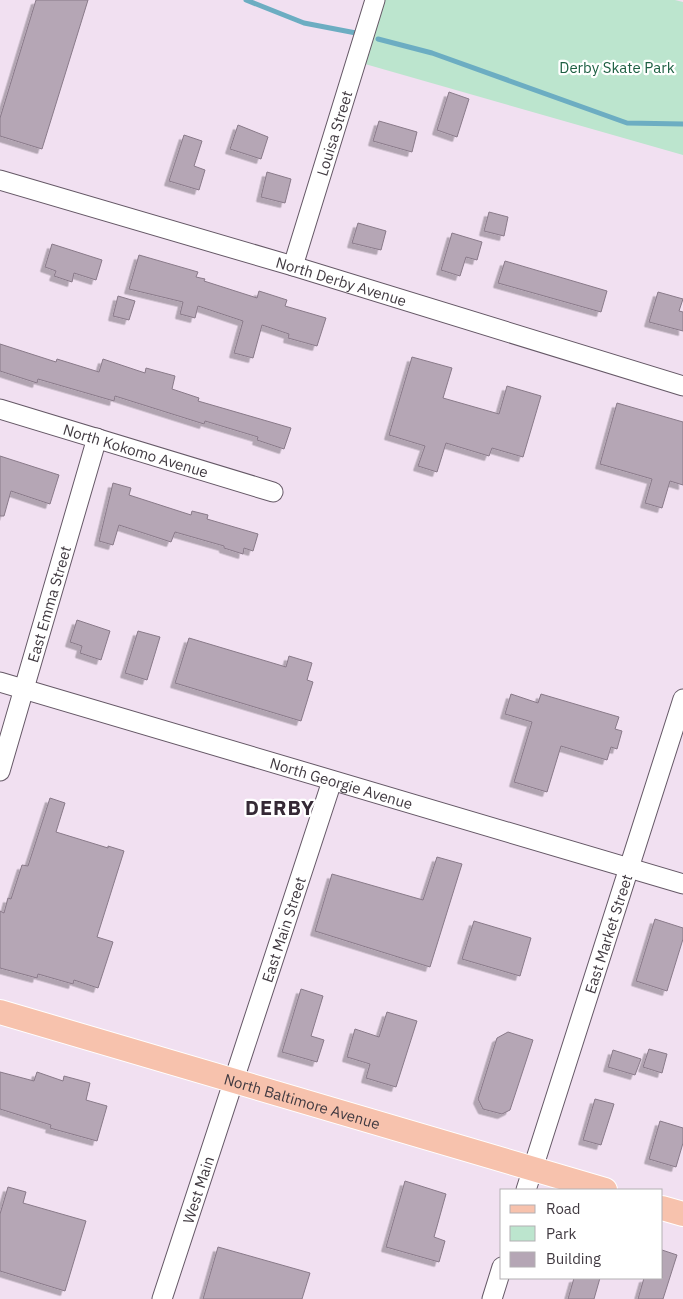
<svg xmlns="http://www.w3.org/2000/svg" width="683" height="1299" font-family="'IBM Plex Sans',sans-serif">
	<defs>
		<filter id="shadow"><feDropShadow dx="-4.5" dy="4.5" stdDeviation="0" flood-color="#0004"/></filter>
	</defs>
	<rect width="100%" height="100%" fill="#f1e0f1"/>
	<path fill="#bce5ce" d="M385,0H675L683,2V155L365,64Z"/>
	<g fill="none" stroke-linecap="round" stroke-linejoin="round">
		<path stroke="#6cadc2" stroke-width="5" d="M246,0L304,23L356,33
			M378,39L432,53L627,123L683,124"/>
	</g>
	<path fill="#b5a6b5" stroke="#897a89" filter="url(#shadow)" d="M36,0H88L42,149L0,136V118Z
		M449,92L469,99L457,137L437,130Z
		M379,121L417,132L412,152L373,141Z
		M238,125L268,137L261,159L230,149Z
		M184,135L202,141L194,166L205,170L199,190L169,181Z
		M267,172L291,179L285,203L261,197Z
		M489,212L508,217L504,236L484,231Z
		M358,223L386,231L381,250L352,243Z
		M452,233L482,242L477,260L466,257L460,276L441,270Z
		M52,244L102,260L96,280L74,273L72,282L54,276L56,271L45,267Z
		M139,255L198,272L196,277L205,279L204,281L257,298L259,291L287,300L285,306L326,318L317,346L288,338L289,334L262,325L253,358L234,353L243,321L198,306L195,318L180,314L183,302L129,289Z
		M505,261L607,291L601,312L498,283Z
		M658,292L683,299L679,311L683,312V331L649,322Z
		M118,296L135,301L129,320L113,316Z
		M0,344L56,362L57,359L99,372L103,359L145,373L146,368L175,376L172,389L199,398L198,401L291,428L284,449L257,440L258,437L205,421L204,424L115,396L114,401L38,379L37,383L0,371Z
		M412,357L452,368L443,398L499,414L507,386L541,396L523,457L492,448L489,456L446,443L437,472L418,466L425,446L389,435Z
		M617,403L683,422V485L670,481L662,508L645,503L652,479L600,464Z
		M0,456L59,475L50,504L11,491L4,516H0Z
		M113,483L131,488L129,495L191,515L192,511L208,515L207,519L258,534L253,551L244,548L243,554L224,548V546L175,532L171,542L119,525L113,545L99,541Z
		M77,620L110,631L101,660L80,653L82,646L70,642Z
		M138,631L160,637L147,680L125,673Z
		M189,638L286,667L289,656L312,663L307,680L313,682L301,721L175,683Z
		M511,694L538,703L541,694L619,717L615,729L622,731L617,749L611,747L607,760L561,746L547,792L514,782L532,722L505,714Z
		M50,798L65,803L56,832L108,848V846L124,851L97,937L113,942L98,988L74,980L73,984L38,974L37,978L0,968V911L4,913L8,898L11,899L22,865L28,866Z
		M437,857L462,864L430,967L315,931L332,874L423,900Z
		M655,919L683,928V939L667,991L636,981Z
		M474,921L531,938L520,976L462,959Z
		M301,989L323,996L311,1036L324,1040L317,1062L282,1052Z
		M387,1012L417,1021L396,1087L366,1078L370,1064L347,1057L355,1029L379,1037Z
		M508,1032L533,1040L510,1110L502,1114L483,1109L478,1099L497,1038Z
		M649,1049L667,1054L662,1073L643,1067Z
		M613,1050L641,1059L635,1075L608,1067Z
		M0,1072L34,1081L37,1072L63,1081L64,1076L90,1083L86,1100L107,1106L97,1141L50,1128L51,1125L0,1109Z
		M595,1099L614,1104L601,1145L583,1140Z
		M660,1121L683,1128V1143L676,1167L649,1159Z
		M405,1181L446,1194L434,1237L445,1241L439,1262L386,1247Z
		M8,1187L26,1192L23,1203L86,1221L65,1291L0,1271V1214Z
		M218,1247L310,1273L302,1299H203Z
		M662,1250L677,1255L663,1299H638L644,1278H662Z
		M574,1278H600L594,1299H568Z"/>
	<g fill="none" stroke-linecap="round" stroke-linejoin="round">
		<defs>
			<g id="minor">
				<path id="s1" d="M0,180L293,266L683,386"/>
				<path id="s2" d="M293,266L375,0"/>
				<path id="s3" d="M0,409L273,492"/>
				<path id="s4" d="M0,682L683,884"/>
				<path id="s5" d="M0,771L97,438"/>
				<path id="s6" d="M526,1190L683,699"/>
				<path id="s7" d="M162,1299L332,781"/>
				<path d="M492,1299L502,1267"/>
			</g>
			<g id="major">
				<path id="s8" d="M0,1012L605,1190"/>
				<path d="M662,1208L683,1214"/>
			</g>
		</defs>
		<use href="#minor" stroke="#655866" stroke-width="21"/>
		<use href="#major" stroke="#fff" stroke-width="26"/>
		<use href="#minor" stroke="#fff" stroke-width="19"/>
		<use href="#major" stroke="#f7c2ad" stroke-width="24"/>
	</g>
	<g text-anchor="middle" dominant-baseline="central" stroke-width="4.5" stroke-linejoin="round" paint-order="stroke">
		<g font-size="15" fill="#1d5f42" stroke="#fff">
			<text x="617" y="67">Derby Skate Park</text>
		</g>
		<g font-size="15" fill="#413a41" stroke="#fff">
			<text stroke="none"><textPath href="#s2" startOffset="139">Louisa Street</textPath></text>
			<text stroke="none"><textPath href="#s1" startOffset="356">North Derby Avenue</textPath></text>
			<text stroke="none"><textPath href="#s3" startOffset="142">North Kokomo Avenue</textPath></text>
			<text stroke="none"><textPath href="#s5" startOffset="174">East Emma Street</textPath></text>
			<text stroke="none"><textPath href="#s4" startOffset="356">North Georgie Avenue</textPath></text>
			<text stroke="none"><textPath href="#s7" startOffset="389">East Main Street</textPath></text>
			<text stroke="none"><textPath href="#s6" startOffset="269">East Market Street</textPath></text>
			<text stroke="none"><textPath href="#s8" startOffset="315">North Baltimore Avenue</textPath></text>
			<text stroke="none"><textPath href="#s7" startOffset="115">West Main</textPath></text>
		</g>
		<g font-size="20" font-weight="bold" letter-spacing="1" fill="#352935" stroke="#fff">
			<text x="280" y="807">DERBY</text>
		</g>
	</g>
	<rect x="500" y="1189" width="162" height="90" fill="#ffffff" stroke="#b3b0b3"/>
	<rect x="510" y="1205" width="25" height="8" fill="#f7c2ad" stroke="#b3b0b3"/>
	<text x="546" y="1214" font-size="15" fill="#413a41">Road</text>
	<rect x="510" y="1226" width="25" height="15" fill="#bce5ce" stroke="#b3b0b3"/>
	<text x="546" y="1239" font-size="15" fill="#413a41">Park</text>
	<rect x="510" y="1252" width="25" height="15" fill="#b5a6b5" stroke="#b3b0b3"/>
	<text x="546" y="1264" font-size="15" fill="#413a41">Building</text>
</svg>
